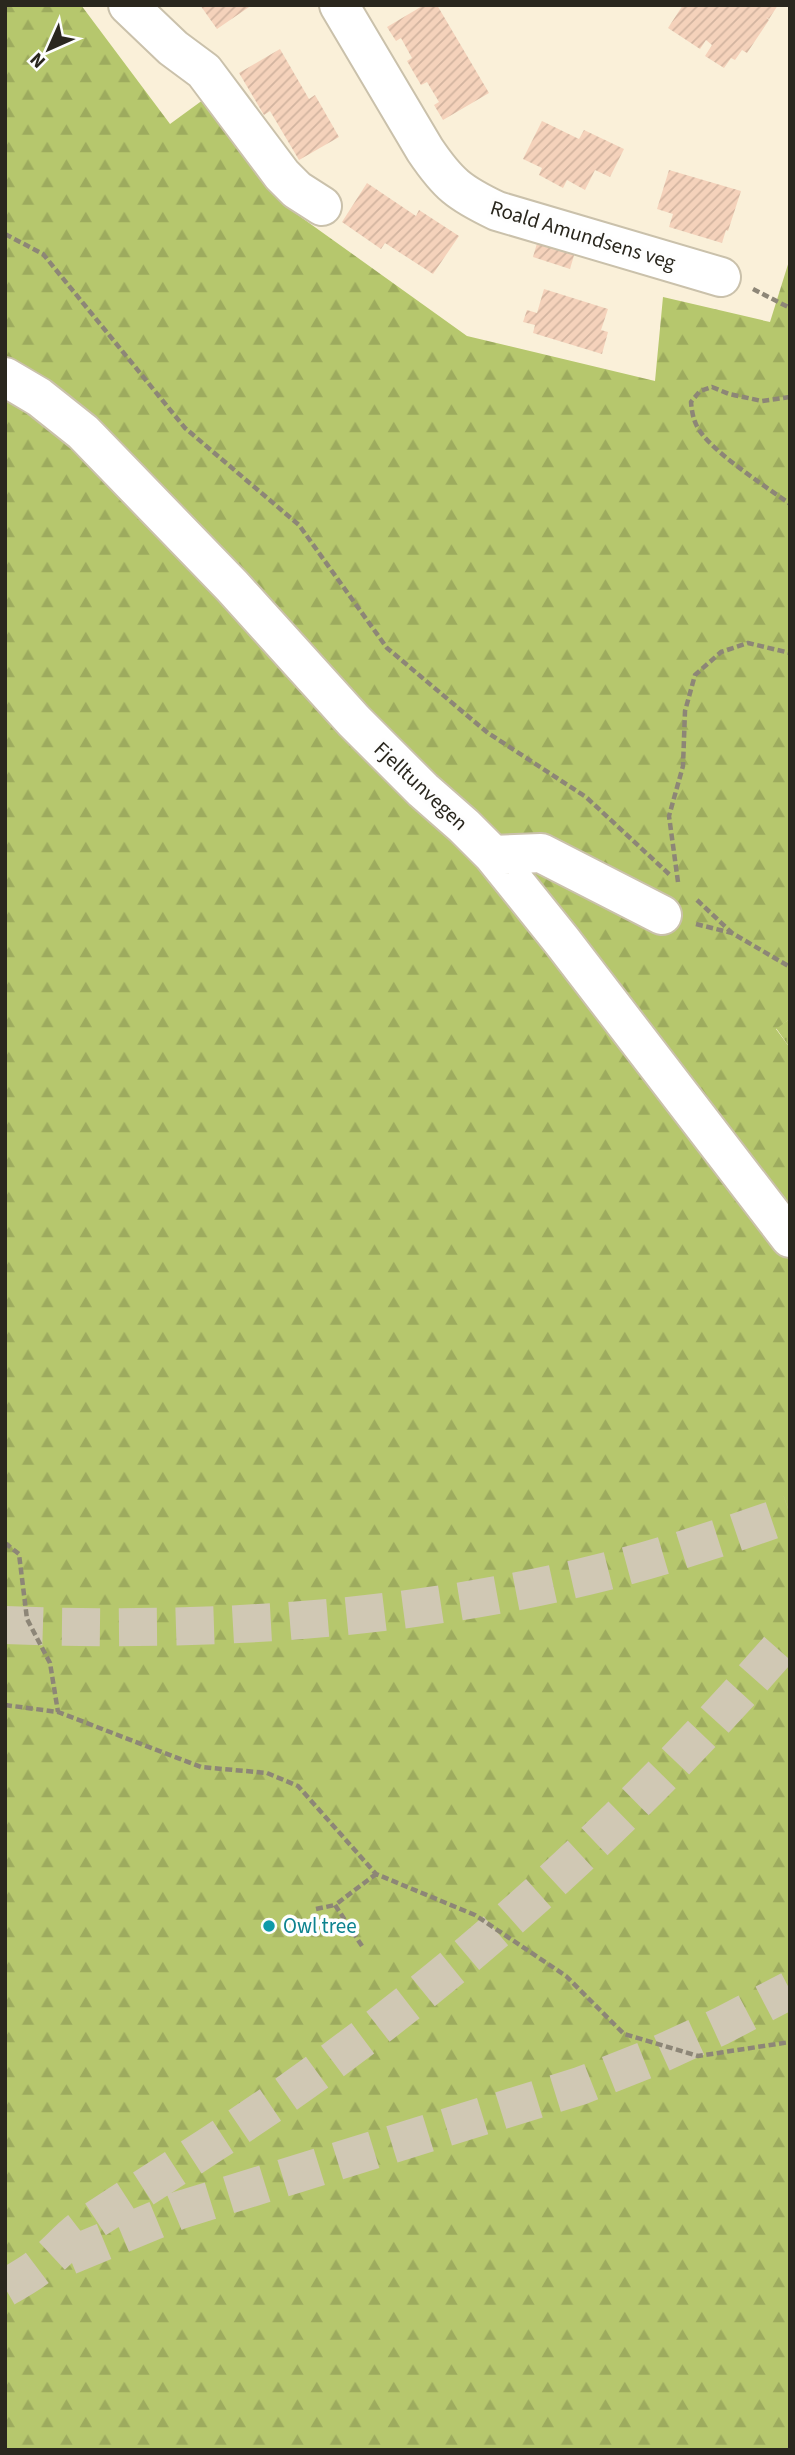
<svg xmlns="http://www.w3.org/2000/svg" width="795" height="2455" font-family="'Source Sans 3',sans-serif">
	<defs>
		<pattern id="grass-tufts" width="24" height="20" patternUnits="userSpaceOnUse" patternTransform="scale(1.75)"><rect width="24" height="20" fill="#b6c76d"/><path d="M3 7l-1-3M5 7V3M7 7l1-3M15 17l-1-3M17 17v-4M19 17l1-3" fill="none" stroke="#9dab5e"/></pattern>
		<pattern id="forest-firs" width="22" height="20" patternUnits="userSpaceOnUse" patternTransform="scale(1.75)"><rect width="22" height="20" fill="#b6c76d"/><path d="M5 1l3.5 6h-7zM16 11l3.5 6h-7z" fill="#9dab5e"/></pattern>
		<pattern id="building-hatch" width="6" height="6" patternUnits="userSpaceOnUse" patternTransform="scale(1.75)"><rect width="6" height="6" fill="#f5d2bb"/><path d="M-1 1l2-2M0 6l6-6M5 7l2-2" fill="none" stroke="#d2b4a0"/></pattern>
	</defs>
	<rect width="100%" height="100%" fill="#faf0d9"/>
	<path fill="url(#grass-tufts)" d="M790,1019V1048L776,1028Z"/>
	<path fill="url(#forest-firs)" d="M5,5H81L170,124L207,97L291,210L467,336L655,381L663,297L770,322L790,258V1019L776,1029L790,1048V2450H5Z"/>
	<path fill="url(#building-hatch)" d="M200,5H252L217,29Z
		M424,5H437L489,93L443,120L434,105L439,102L427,82L421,85L407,61L412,58L401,38L396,41L387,27Z
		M683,5H778L769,19L766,17L769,20L747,53L742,50L735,60L731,58L724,68L705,56L712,45L706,40L700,49L668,28Z
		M280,49L309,99L315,95L339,137L299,160L270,111L264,115L239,73Z
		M542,121L579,139L584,130L624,149L610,177L595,170L585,190L567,180L563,188L539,175L542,168L523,159Z
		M669,170L741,191L728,231L726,230L722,243L669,227L673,214L657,209Z
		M367,183L416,216L419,210L459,236L433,274L385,243L381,249L342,222Z
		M538,240L575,252L570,269L533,257Z
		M544,289L608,309L601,330L608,332L602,354L533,333L535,325L523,322L527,310L537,313Z"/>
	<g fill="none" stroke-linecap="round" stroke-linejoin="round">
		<path stroke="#d0c8b4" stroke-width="38" stroke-dasharray="38 19" stroke-linecap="butt" d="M5,1625C211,1633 423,1620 623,1567C679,1552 735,1533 790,1514
			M69,2256L180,2210L580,2086L651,2058L721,2026L790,1990
			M5,2288C17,2281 30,2274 41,2265C56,2254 68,2238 84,2227C172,2169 263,2114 347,2050C510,1929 657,1790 790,1636"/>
		<defs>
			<path id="minor" d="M128,5L173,48L204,71L282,175L297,190L322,206
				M339,5L425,150C448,184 459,193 497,211L721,277
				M5,377L39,397L83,432L232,586L354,721L423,790L464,826L493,855L562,941L790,1238
				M493,855L541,853L662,915"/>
		</defs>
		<use href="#minor" stroke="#cac1ab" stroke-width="42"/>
		<path stroke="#8d8677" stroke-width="4.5" stroke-dasharray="7 3.5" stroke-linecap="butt" d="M5,234L43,254L185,428L299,525L387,648L488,733L586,797L670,875
			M753,289L790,308
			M790,397L762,401L729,394L712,387L700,391L691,402C692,414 694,424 702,434C720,457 765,486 790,504
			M678,882L669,816L683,766L685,711L695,675L721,652L748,643L790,653
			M697,900L732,933
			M696,924L732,933L790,967
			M5,1543L19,1554L27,1619L50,1663L58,1712
			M5,1705L58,1712L201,1767L267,1773L298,1786L376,1874L475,1915L566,1976L624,2034L698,2056L790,2042
			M316,1909L335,1905
			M362,1946L335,1905L376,1874"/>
		<use href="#minor" stroke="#fff" stroke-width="38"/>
	</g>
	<circle fill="#0f9aa8" stroke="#fefefe" stroke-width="2.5" cx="269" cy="1926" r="7"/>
	<g text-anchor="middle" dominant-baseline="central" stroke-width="7" stroke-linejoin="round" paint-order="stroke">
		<g font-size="21" fill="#2a271e" stroke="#fefefe">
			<text transform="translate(583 235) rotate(17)">Roald Amundsens veg</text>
			<text transform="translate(421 786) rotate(43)">Fjelltunvegen</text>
		</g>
		<g font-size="21" fill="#0d838f" stroke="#fefefe" text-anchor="start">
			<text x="283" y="1926">Owl tree</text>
		</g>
	</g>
	<rect width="795" height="2455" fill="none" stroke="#2a271e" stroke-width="14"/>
	<g transform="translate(49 49) rotate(225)" stroke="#fefefe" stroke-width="5" paint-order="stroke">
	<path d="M0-5L12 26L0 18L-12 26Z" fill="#2a271e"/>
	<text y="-10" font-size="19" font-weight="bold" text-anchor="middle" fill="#2a271e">N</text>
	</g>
</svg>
